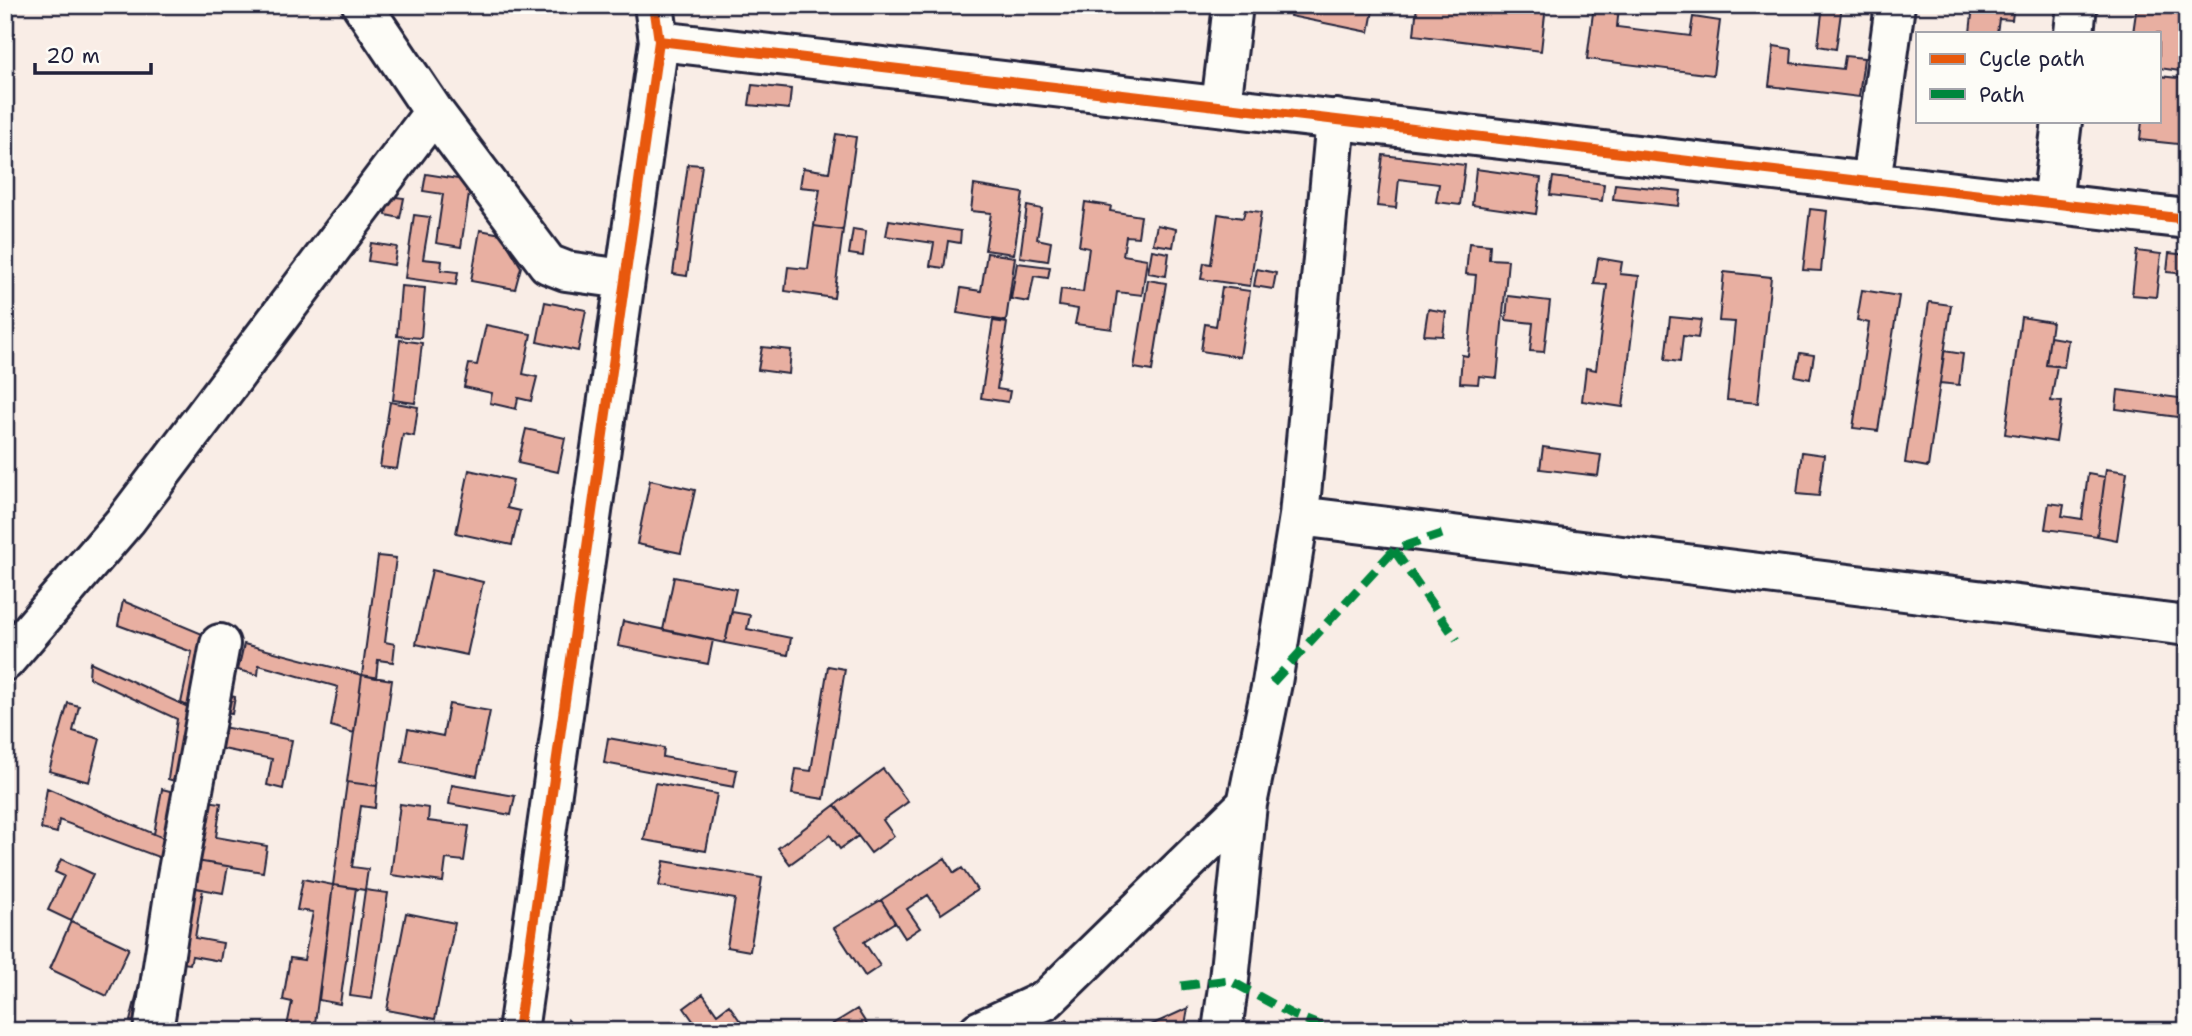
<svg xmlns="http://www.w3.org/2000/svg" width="2192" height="1036" font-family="'Shantell Sans',sans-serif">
	<rect width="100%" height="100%" fill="#f9ede6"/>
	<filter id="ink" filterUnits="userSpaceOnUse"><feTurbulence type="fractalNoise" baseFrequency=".0143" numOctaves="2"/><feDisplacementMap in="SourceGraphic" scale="14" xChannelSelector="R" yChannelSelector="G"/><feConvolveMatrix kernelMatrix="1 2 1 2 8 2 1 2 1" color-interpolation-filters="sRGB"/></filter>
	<g filter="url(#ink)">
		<path fill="#e8afa1" stroke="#22223b" stroke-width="2" d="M1292,5H1374L1369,32L1290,16Z
			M1417,5H1464L1518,12L1519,5H1546L1541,51L1414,35Z
			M1594,5L1619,7L1617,27L1690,36L1693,17L1720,21L1713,75L1587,59Z
			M1823,5H1842L1836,49L1818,46Z
			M1973,5H2014L2012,20L1999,19L1997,33H1970Z
			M2137,5H2187V72L2159,68V33H2133Z
			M1774,46L1792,49L1791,63L1843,69L1845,56L1864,58L1859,97L1769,86Z
			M2159,76L2187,79V145L2140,140L2142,121H2159Z
			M752,85L791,89L789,109L749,105Z
			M836,134L856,137L843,230L814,226L820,189L800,187L803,168L829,172Z
			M1383,155L1465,165L1460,205L1436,202L1439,184L1399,179L1396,208L1377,206Z
			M688,164L702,165L687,276L673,274Z
			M1476,169L1541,178L1536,214L1472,205Z
			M426,174L471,181L461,247L436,243L443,194L423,191Z
			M1553,177L1604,184L1602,201L1550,195Z
			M1615,184L1681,191L1679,206L1613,199Z
			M974,185L1023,193L1014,254L985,250L991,213L971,211Z
			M388,196L404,198L400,218L386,215Z
			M1085,202L1111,206L1110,211L1141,216L1138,237L1126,236L1123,255L1147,259L1142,295L1117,292L1112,329L1075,324L1078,309L1059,306L1061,289L1083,292L1089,248L1079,246Z
			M1027,206L1042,209L1037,239L1051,242L1048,261L1020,257Z
			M1810,209L1827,211L1821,271L1803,270Z
			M1245,210L1261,212L1250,286L1201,279L1204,263L1211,264L1218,214L1243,218Z
			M414,215L430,217L423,259L442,261L441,270L458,272L456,285L405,278Z
			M889,220L961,231L960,243L948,241L944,268L930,266L934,243L886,236Z
			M1157,225L1176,229L1173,247L1153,244Z
			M814,226L843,230L834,298L785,291L788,267L808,269Z
			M853,229L866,231L863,256L849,254Z
			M480,230L501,234L521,267L515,289L471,281Z
			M371,243L397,247L394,265L368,261Z
			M1469,243L1490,245L1489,259L1508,260L1497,378L1479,376L1478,384L1460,383L1462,355L1468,356L1476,275L1466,274Z
			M1152,250L1169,253L1166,276L1148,273Z
			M2137,251L2161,254L2156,297L2132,295Z
			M987,253L1015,257L1006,321L957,313L961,288L981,291Z
			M2169,253L2187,255V274L2167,272Z
			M1598,258L1622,262L1620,274L1639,276L1623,407L1582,401L1586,368L1596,370L1607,285L1594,284Z
			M1017,263L1050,267L1048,278L1034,276L1029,302L1011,299Z
			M1257,269L1276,273L1273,289L1254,286Z
			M1724,272L1771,277L1758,403L1727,400L1735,322L1719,321Z
			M1148,280L1166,283L1152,371L1134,368Z
			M401,286L425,288L421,338L397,336Z
			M1222,287L1250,291L1240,357L1201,351L1205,324L1216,326Z
			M1862,290L1899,296L1878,431L1853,428L1869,323L1857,320Z
			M1508,296L1550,301L1544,352L1530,351L1533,323L1506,320Z
			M545,302L586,310L578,351L537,342Z
			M1929,302L1951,305L1928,467L1905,463Z
			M1428,309L1446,312L1443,336L1424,335Z
			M1670,317L1701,320L1698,338L1683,336L1680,362L1665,360Z
			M2021,317L2052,322L2046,365L2057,366L2051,401L2062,402L2056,442L2005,434Z
			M993,321L1007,323L997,389L1010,391L1008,402L981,398Z
			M486,325L531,334L523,374L537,377L531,401L518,398L516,409L490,403L492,393L464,387L469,364L477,365Z
			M2050,337L2068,340L2064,367L2046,365Z
			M400,340L422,343L415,403L393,400Z
			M762,347L791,350L789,374L758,370Z
			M1944,351L1963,354L1959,385L1940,383Z
			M1800,353L1814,355L1810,379L1795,376Z
			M2118,390L2187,399L2186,418L2116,409Z
			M390,402L418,407L414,436L403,434L397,469L380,467Z
			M526,429L565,438L558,472L518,463Z
			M1543,447L1601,455L1598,476L1540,469Z
			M1802,452L1824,455L1819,496L1797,494Z
			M2106,469L2127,472L2117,540L2097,536Z
			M469,470L513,480L507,508L520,511L512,545L456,533Z
			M2088,474L2105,477L2097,536L2045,529L2049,503L2064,505L2062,516L2082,519Z
			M650,480L695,490L681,553L637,544Z
			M378,556L396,558L385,642L395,644L393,662L378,660L376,678L362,675Z
			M432,570L483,582L467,655L416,644Z
			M674,577L736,589L725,643L663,630Z
			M123,601L212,638L194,709L181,703L192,652L118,625Z
			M732,612L750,615L747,629L791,638L788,655L725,643Z
			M623,621L713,640L708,664L618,646Z
			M244,644L362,675L354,733L331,726L338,687L259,665L258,675L238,670Z
			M90,662L199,712L187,785L168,779L177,719L89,678Z
			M828,666L845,669L824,799L792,794L796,769L811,771Z
			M362,675L392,680L377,786L347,782Z
			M227,695L235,697L232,714L215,711Z
			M68,703L79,706L73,731L100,739L89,782L49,771Z
			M449,704L490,711L477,776L402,762L408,729L443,736Z
			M217,726L292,740L283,789L267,785L272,759L213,747Z
			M608,738L664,748L663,757L737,770L734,787L604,763Z
			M883,769L908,802L883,820L894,836L871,853L835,805Z
			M347,782L377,786L375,808L361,806L352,867L368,869L365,890L333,885Z
			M655,783L717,794L706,851L644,840Z
			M452,785L515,796L511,815L449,804Z
			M47,788L173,842L169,861L59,820L57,833L41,829Z
			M162,789L182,794L173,842L154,834Z
			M200,800L221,803L216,837L267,846L263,872L190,860Z
			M400,804L429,808L428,821L469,826L464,861L446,859L443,882L391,875Z
			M835,805L858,836L840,849L830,835L790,864L778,848Z
			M945,858L954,873L962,868L977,890L941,914L928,895L907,909L920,928L905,938L881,900Z
			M61,859L93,874L71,921L48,910L64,876L55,872Z
			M190,860L228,866L223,893L185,886Z
			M664,861L762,878L750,951L727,947L735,899L659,886Z
			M303,879L333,885L314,1031H286L292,1002L283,1000L290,958L304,960L313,912L297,910Z
			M333,885L356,888L340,1004L319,1000Z
			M185,886L203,889L195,938L223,943L220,961L192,956L190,964L173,962Z
			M365,890L388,893L372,999L350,996Z
			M881,900L895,922L864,942L880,966L865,976L834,928Z
			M406,913L455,923L435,1019L387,1010Z
			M71,921L129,948L107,996L50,969Z
			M140,981L154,985L144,1025L130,1021Z
			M703,994L717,1014L729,1005L747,1031H687L696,1025L684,1008Z
			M1188,1008L1184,1031H1138Z
			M857,1009L871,1031H835L831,1025Z
			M1067,1019L1074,1031H1046Z
			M568,1020L577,1031H566Z"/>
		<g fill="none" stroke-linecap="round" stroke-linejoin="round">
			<defs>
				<path id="minor" d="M362,5L434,112L548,264L566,271L624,279
					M2074,33L2077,5
					M659,41L2187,219
					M1221,106L1233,5
					M1871,183L1895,5
					M2052,203L2062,121
					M1299,516L2187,626
					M5,661L126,520L434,112
					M153,1031L177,876L220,644
					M518,1031L659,41L654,5
					M979,1031L1046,1000L1247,804
					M1222,1031L1229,980L1247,804L1272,683L1299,516L1336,119"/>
			</defs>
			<use href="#minor" stroke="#22223b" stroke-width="44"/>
			<use href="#minor" stroke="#fdfcf7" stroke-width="38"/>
			<path stroke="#00873e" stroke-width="9" stroke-dasharray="18 9" stroke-linecap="butt" d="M1394,550L1457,640
				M1272,683L1394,550L1442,534
				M1181,986L1229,980L1291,1014L1334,1031"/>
			<defs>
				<path id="cycleway" d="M659,41L2187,219
					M518,1031L659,41L654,5"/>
			</defs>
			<use href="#cycleway" stroke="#fdfcf7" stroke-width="15"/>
			<use href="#cycleway" stroke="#e8590c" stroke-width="10"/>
		</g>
	</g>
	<rect width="2192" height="1036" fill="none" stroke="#fdfcf7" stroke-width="28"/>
	<rect x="14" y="14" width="2164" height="1008" fill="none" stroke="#22223b" stroke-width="2.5" filter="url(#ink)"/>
	<rect x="1916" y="32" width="245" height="91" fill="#fdfcf7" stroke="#a5a5ac" stroke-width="2"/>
	<rect x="1930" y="54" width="35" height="10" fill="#e8590c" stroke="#a5a5ac" stroke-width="2"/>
	<text x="1979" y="66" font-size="21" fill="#22223b">Cycle path</text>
	<rect x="1930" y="89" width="35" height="10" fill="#00873e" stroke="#a5a5ac" stroke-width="2"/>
	<text x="1979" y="102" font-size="21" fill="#22223b">Path</text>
	<path d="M35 63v10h116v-10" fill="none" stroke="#22223b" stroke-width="3.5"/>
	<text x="46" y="63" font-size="21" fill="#22223b" stroke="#fdfcf7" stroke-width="5" paint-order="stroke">20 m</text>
</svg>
